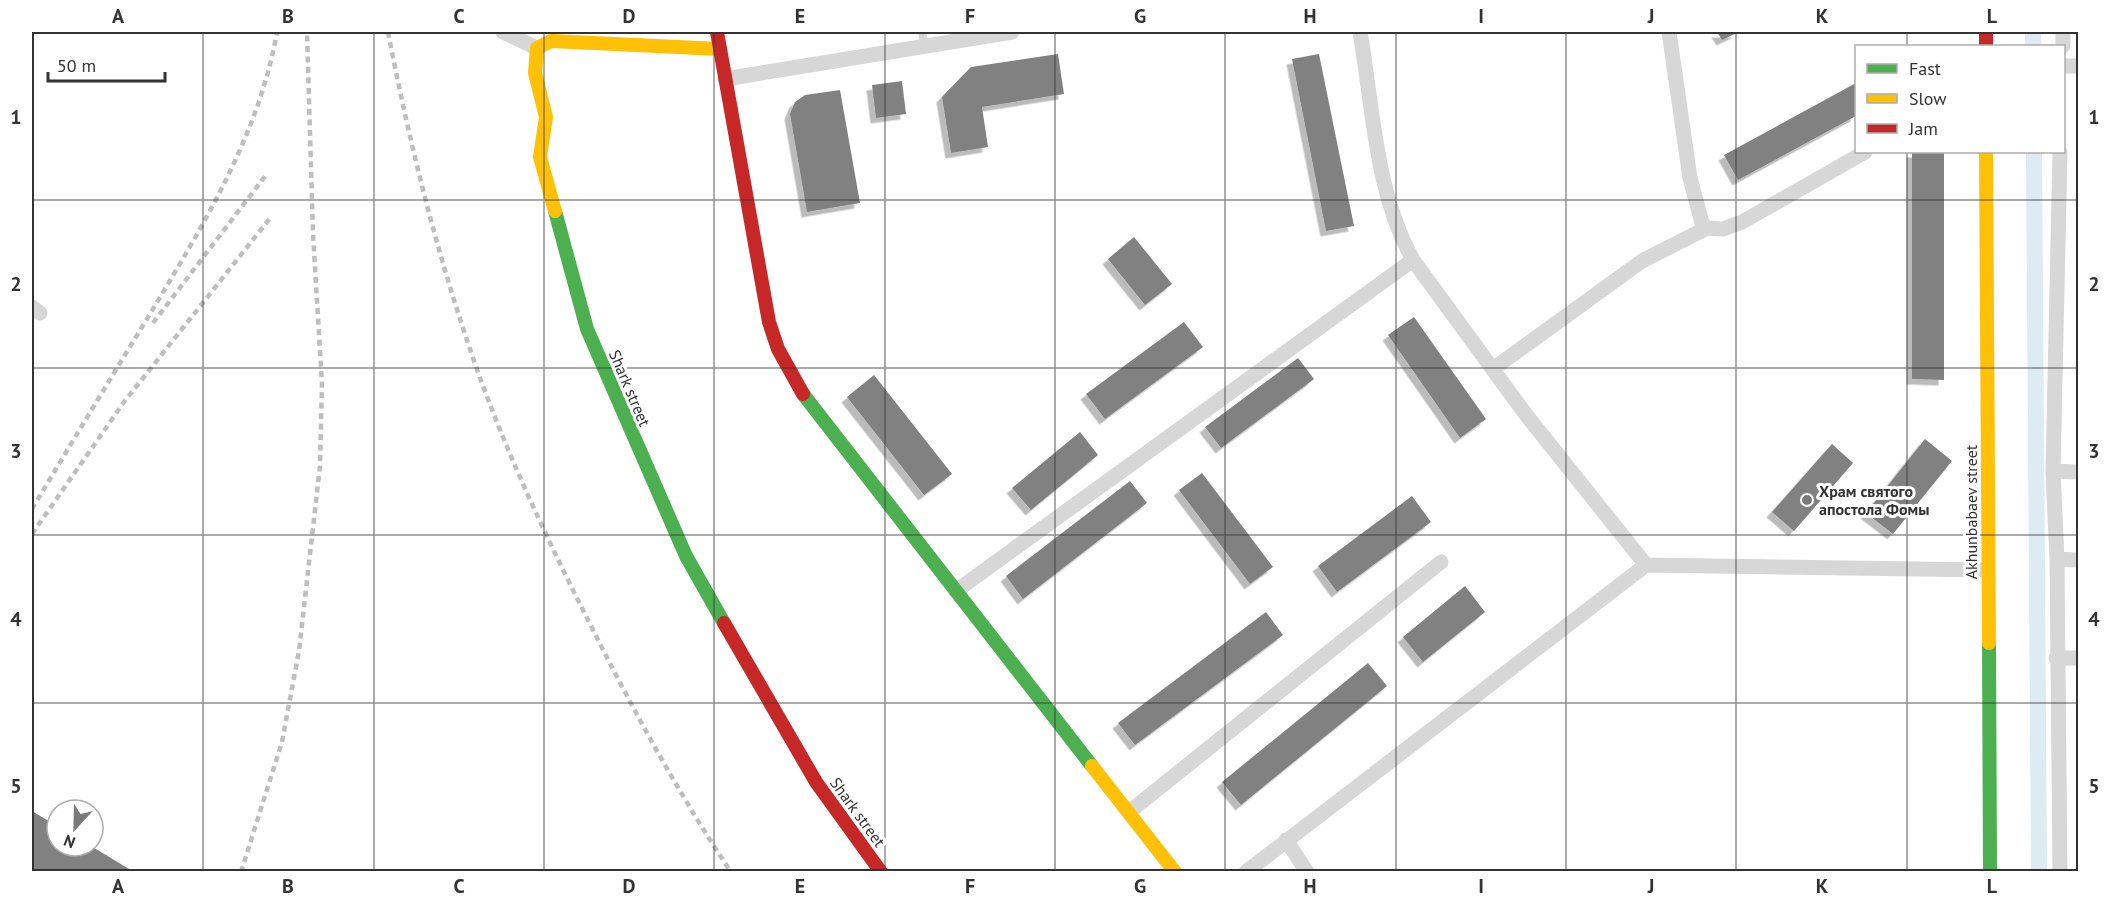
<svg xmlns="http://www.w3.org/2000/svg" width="2110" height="903" font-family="'PT Sans',sans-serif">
	<defs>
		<filter id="shadow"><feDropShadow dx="-5.5" dy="5.5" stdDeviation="0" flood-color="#0004"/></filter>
	</defs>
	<rect width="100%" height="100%" fill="#fff"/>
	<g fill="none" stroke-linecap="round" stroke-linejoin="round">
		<path stroke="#ddebf3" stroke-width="16" d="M2033,32V46
			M2034,152L2039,872"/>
	</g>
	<path fill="#818181" filter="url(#shadow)" d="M1717,32H1739L1722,40Z
		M1058,54L1064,94L982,107L988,147L951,153L942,97L971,67Z
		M1319,54L1354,226L1326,231L1292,59Z
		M902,81L906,114L876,118L872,85Z
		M1856,83V116L1738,180L1724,155Z
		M840,90L860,203L807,212L790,114L795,102L805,95Z
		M1912,152H1944V380L1912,379Z
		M1134,237L1172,284L1145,305L1108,259Z
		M1414,317L1486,419L1460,438L1388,335Z
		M1184,322L1203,347L1105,419L1086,394Z
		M1298,358L1314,379L1221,448L1205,427Z
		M874,375L952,474L924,495L847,397Z
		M1080,432L1098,455L1031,510L1012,488Z
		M1925,439L1952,461L1893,534L1866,513Z
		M1832,444L1853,463L1794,531L1772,512Z
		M1202,473L1273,567L1250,584L1179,490Z
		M1130,481L1147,503L1023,599L1006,576Z
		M1412,496L1431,522L1337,592L1318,566Z
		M1465,586L1485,612L1423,662L1403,637Z
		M1266,612L1283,635L1135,745L1118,723Z
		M1368,663L1387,686L1241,805L1222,782Z
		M32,811L57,826V846H91L134,872H32Z"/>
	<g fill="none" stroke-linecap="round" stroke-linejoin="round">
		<path stroke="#d7d7d7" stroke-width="8" d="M922,32L925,47"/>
		<path stroke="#d7d7d7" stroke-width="15" d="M503,32L537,48
			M1360,32C1373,107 1375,192 1413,260L1527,416L1646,565
			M1669,32L1690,178L1702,223L1707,228L1723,229L1742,222L1865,152
			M2063,46V32
			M2064,66H2078
			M725,79L1012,32
			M32,307L40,313
			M1493,369L1642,261L1707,228
			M2053,471L2078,472
			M2057,559L2078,560
			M956,591L1413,260
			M2056,658H2078
			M1129,812L1441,562
			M1286,840L1307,872
			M1246,872L1646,565L1987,570
			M2060,872L2057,559L2053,471L2060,152"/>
		<path stroke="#4caf50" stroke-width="14" d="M555,211L587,329L686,556L724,623
			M803,394L1092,766
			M1989,643L1990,872"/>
		<path stroke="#ffc107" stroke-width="14" d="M1986,152L1989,643
			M555,211L540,157L546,117L535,73L537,48L551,41L720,49
			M1092,766L1175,872"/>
		<path stroke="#c62828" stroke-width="14" d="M717,32L769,322L778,349L803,394
			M1986,32V46
			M724,623L816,782L881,872"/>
		<path stroke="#bebebe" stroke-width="4.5" stroke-dasharray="6 4.5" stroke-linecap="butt" d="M388,32C411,151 441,271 483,386C512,464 548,541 586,616C630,704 676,790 731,872
			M153,323L266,175
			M32,509C72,442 112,376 153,309C205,222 259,134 277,32
			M32,534L124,402L271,217
			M241,872L282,742L299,651L320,466L322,384L313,234L307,32"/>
	</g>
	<path fill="none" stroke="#333" stroke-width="1.5" stroke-opacity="0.55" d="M203,32V872M374,32V872M544,32V872M714,32V872M885,32V872M1055,32V872M1225,32V872M1396,32V872M1566,32V872M1736,32V872M1907,32V46M1907,152V872M32,200H2078M32,368H2078M32,535H2078M32,703H2078"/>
	<circle fill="#7a7a7a" stroke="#fff" stroke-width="2" cx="1807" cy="500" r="6"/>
	<g text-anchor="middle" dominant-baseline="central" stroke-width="6" stroke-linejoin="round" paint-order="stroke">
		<g font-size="16" fill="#333" stroke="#fff">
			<text transform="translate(630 388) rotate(67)">Shark street</text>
			<text transform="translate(1971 512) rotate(-90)">Akhunbabaev street</text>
			<text transform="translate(858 812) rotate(54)">Shark street</text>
		</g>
		<g font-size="16" font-weight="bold" fill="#333" stroke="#fff" text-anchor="start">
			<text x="1819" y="491">Храм святого<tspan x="1819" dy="18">апостола Фомы</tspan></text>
		</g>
	</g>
	<rect width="2110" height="903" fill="none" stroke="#ffffff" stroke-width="66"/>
	<rect x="1855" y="45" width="210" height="108" fill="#ffffff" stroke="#adadad" stroke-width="1.5"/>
	<rect x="1867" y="64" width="30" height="9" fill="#4caf50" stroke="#adadad" stroke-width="1.5"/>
	<text x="1909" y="75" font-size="18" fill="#333333">Fast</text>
	<rect x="1867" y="94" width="30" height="9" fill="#ffc107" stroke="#adadad" stroke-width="1.5"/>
	<text x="1909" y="105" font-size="18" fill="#333333">Slow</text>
	<rect x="1867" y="124" width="30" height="9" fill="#c62828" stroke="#adadad" stroke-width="1.5"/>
	<text x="1909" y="135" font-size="18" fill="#333333">Jam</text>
	<g transform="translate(75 828) rotate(202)"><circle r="28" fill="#ffffff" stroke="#adadad" stroke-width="1.5"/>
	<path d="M0-4.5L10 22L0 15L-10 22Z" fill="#7a7a7a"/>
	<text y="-9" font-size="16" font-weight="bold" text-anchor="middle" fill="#333333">N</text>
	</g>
	<path d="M48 72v9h117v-9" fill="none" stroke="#333333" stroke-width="3"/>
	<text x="57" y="72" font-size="18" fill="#333333" stroke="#ffffff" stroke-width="4.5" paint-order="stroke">50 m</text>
	<rect x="33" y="33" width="2044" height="837" fill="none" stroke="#333" stroke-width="2"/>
	<g font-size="20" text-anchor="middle" font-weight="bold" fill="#333">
		<text x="118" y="23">A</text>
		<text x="288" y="23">B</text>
		<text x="459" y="23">C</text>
		<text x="629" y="23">D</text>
		<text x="800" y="23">E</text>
		<text x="970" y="23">F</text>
		<text x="1140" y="23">G</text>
		<text x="1310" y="23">H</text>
		<text x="1481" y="23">I</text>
		<text x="1651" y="23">J</text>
		<text x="1822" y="23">K</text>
		<text x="1992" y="23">L</text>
		<text x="16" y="124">1</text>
		<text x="2094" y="124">1</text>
		<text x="16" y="291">2</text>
		<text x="2094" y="291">2</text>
		<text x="16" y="458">3</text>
		<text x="2094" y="458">3</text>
		<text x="16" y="626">4</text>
		<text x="2094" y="626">4</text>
		<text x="16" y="793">5</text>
		<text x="2094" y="793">5</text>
		<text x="118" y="893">A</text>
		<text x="288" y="893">B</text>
		<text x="459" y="893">C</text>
		<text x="629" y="893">D</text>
		<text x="800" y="893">E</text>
		<text x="970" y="893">F</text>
		<text x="1140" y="893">G</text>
		<text x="1310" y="893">H</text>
		<text x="1481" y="893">I</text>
		<text x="1651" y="893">J</text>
		<text x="1822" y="893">K</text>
		<text x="1992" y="893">L</text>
	</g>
</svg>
